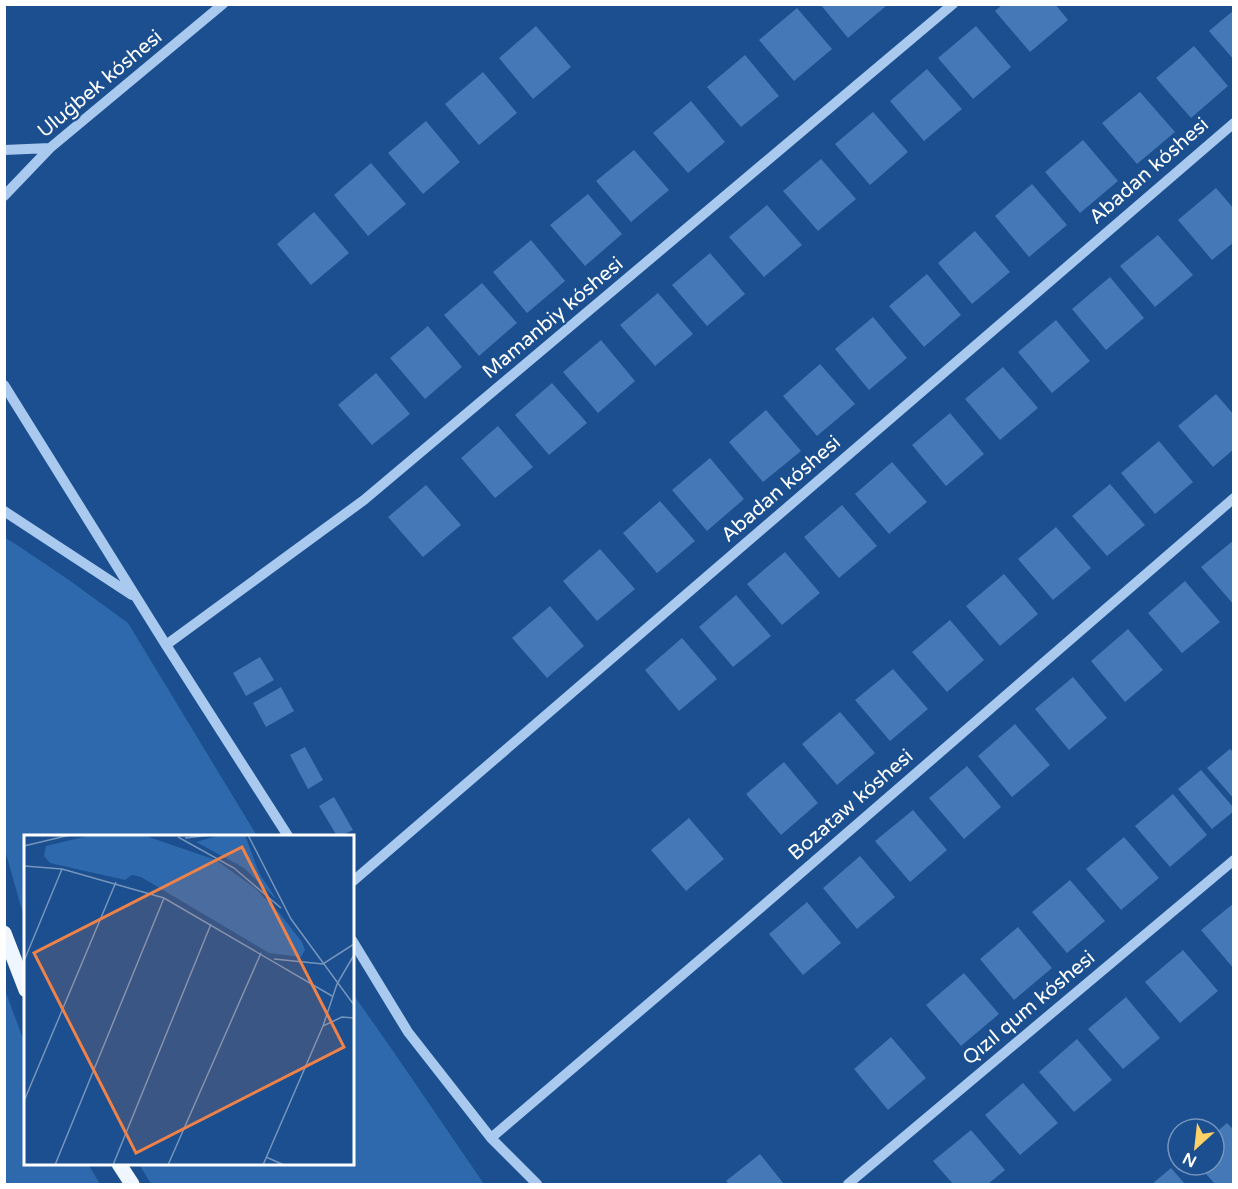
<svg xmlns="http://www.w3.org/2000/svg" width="1238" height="1189" font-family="'Varela Round',sans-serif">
	<rect width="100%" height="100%" fill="#1b4f8f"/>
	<path fill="#2e69ad" d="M5,538L14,543L69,580L128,623L257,836H26L25,921L5,850Z
		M5,990L25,1044L26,1164H88L100,1184H5Z
		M353,994L393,1051L484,1184H151L139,1164H352Z"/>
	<path fill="#4478b7" d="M820,4H885L886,6L848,38Z
		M1003,4H1055L1068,20L1030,52L995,11Z
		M797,8L832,49L794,81L759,40Z
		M1234,10V60L1209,31Z
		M536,26L571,67L533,99L499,58Z
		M976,26L1011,67L973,99L938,58Z
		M1194,46L1228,86L1191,118L1156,78Z
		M745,55L779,96L741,127L707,87Z
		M927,69L962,109L924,141L890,101Z
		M483,72L517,113L479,145L445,104Z
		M1140,92L1175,132L1137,164L1102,123Z
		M691,101L725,142L688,173L653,133Z
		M873,112L908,152L870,185L835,144Z
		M426,121L460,162L423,194L388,153Z
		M1083,140L1118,181L1080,213L1045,172Z
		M634,150L669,190L631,222L596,181Z
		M821,159L856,199L818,231L783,191Z
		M371,163L406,204L368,236L334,195Z
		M1032,184L1067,225L1029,257L995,216Z
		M1216,188L1234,209V242L1212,260L1178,220Z
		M588,194L622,234L585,266L550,225Z
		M767,205L802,245L764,277L729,237Z
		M314,212L349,253L311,285L277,244Z
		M975,231L1010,272L972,304L938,263Z
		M1158,235L1193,275L1155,307L1120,266Z
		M531,240L565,281L527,313L493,272Z
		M710,253L745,294L707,326L672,285Z
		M927,274L961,315L924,347L889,306Z
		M1110,277L1144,318L1106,350L1072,309Z
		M482,283L517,323L479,356L444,315Z
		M658,293L693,334L655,366L620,325Z
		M873,317L907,358L869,390L835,349Z
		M1056,320L1090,361L1052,393L1018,352Z
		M428,326L462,367L425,399L390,358Z
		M601,340L635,381L598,413L563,372Z
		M820,364L855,404L817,436L783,396Z
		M1003,367L1038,408L1000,440L965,399Z
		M376,373L410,414L372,445L338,405Z
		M552,383L587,423L549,455L515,415Z
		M1216,394L1234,415V449L1213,467L1178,426Z
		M766,410L801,451L763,482L729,442Z
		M950,413L984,454L946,486L912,445Z
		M498,426L533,467L495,498L461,458Z
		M1159,441L1193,482L1155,514L1121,473Z
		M710,458L744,499L707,531L672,490Z
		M892,462L927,502L889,534L855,494Z
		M1110,484L1145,525L1107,556L1072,516Z
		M426,485L461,525L423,557L388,517Z
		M660,501L695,541L657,573L623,533Z
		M842,505L877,546L839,578L804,537Z
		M1056,527L1091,568L1053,600L1018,559Z
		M1234,540V605L1201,567Z
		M600,549L635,589L597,621L563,581Z
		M785,552L820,593L782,625L747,584Z
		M1004,574L1038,614L1000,646L966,606Z
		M1185,581L1220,622L1182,653L1148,613Z
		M736,595L771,636L733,667L699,627Z
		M550,606L584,646L547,678L512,638Z
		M950,620L984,660L947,692L912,652Z
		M1128,629L1163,670L1125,702L1091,661Z
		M682,638L717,679L679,711L645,670Z
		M260,657L274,680L246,696L233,673Z
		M893,669L928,709L890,741L855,700Z
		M1073,677L1107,718L1069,750L1035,709Z
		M281,687L294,711L266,727L253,703Z
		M840,712L875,753L837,785L802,744Z
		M1015,724L1050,765L1012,797L978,756Z
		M305,747L323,780L308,789L290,755Z
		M1230,749L1234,753V799L1207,768Z
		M784,762L818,803L781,835L746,794Z
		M967,766L1001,807L964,839L929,798Z
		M1201,770L1234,808V811L1212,829L1178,789Z
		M1173,794L1207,835L1170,867L1135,826Z
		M334,797L353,830L341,836H337L319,806Z
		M913,810L947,850L910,882L875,841Z
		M689,818L724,859L686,891L651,850Z
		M1124,837L1159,878L1121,910L1086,869Z
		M860,856L895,897L857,929L823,888Z
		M1070,880L1105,921L1067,953L1032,912Z
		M807,902L841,943L803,975L769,934Z
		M1234,903V969L1201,930Z
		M1018,927L1052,968L1014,1000L980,959Z
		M1183,950L1218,991L1180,1023L1145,982Z
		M964,973L999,1014L961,1046L926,1005Z
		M1126,997L1160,1038L1123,1069L1088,1029Z
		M891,1037L926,1078L888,1110L854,1069Z
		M1077,1039L1112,1080L1074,1112L1039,1072Z
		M1023,1083L1058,1123L1020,1155L985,1115Z
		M1227,1123L1234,1130V1184H1215L1198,1165H1214V1134Z
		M971,1130L1005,1170L988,1184H953L933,1161Z
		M760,1154L784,1184H729L726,1181Z
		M1171,1168L1185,1184H1152Z"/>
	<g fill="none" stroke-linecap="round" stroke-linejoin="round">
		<path stroke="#a9c9ee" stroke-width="10" d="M4,150L50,148
			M4,196L50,148L223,4
			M4,385L166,645L288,836
			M4,511L132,595
			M166,645L364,500L953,4
			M352,882L1234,123
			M352,940L408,1032L491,1138L537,1184
			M491,1138L743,923L1234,498
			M848,1184L1234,860"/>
		<path stroke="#f0f6ff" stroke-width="15" d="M4,933L26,990
			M119,1164L132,1184"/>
	</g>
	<g text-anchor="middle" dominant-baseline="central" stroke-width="4.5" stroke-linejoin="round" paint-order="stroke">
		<g font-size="20" fill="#fff" stroke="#1b4f8f">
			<text transform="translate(100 84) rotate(-40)">Uluǵbek kóshesi</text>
			<text transform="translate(1149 171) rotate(-41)">Abadan kóshesi</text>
			<text transform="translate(553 318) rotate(-40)">Mamanbiy kóshesi</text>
			<text transform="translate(781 489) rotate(-41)">Abadan kóshesi</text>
			<text transform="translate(851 805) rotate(-41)">Bozataw kóshesi</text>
			<text transform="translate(1029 1008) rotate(-40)">Qızıl qum kóshesi</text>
		</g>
	</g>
	<g transform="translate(24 835)">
		<rect width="330" height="330" fill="#1b4f8f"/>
		<path d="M68,0H119L192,25L231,53L256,79L278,107L281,115L277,122L245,118L117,42L108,40L101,45L26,28L20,21L22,11ZM196,0H221L235,38L253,65L220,33L172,7Z" fill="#2e69ad"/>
		<path fill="none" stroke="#7695bc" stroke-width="1.5" d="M224,0L267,84L330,170M154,2L210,33L257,73M161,3L187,0M0,11L46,0M0,31L38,34L140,63L308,161M250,124L299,129L330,109M0,126L38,34M299,191L318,182L330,183M0,266L92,47M242,322L260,330M31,330L140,63M89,330L187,89M144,330L237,118M239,330L299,191L313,149L330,120"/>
		<path fill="#ee8249" fill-opacity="0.15" stroke="#ee8249" stroke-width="3" d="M218,12L320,212L112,318L10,118Z"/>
		<rect width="330" height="330" fill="none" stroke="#fff" stroke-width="3"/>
	</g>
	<rect width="1238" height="1189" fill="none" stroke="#ffffff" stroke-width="12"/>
	<g transform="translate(1196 1147) rotate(207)"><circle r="28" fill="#1b4f8f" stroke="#7695bc" stroke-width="1.5"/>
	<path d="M0-4.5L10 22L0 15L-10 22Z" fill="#ffd166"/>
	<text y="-9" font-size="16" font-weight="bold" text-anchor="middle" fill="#ffffff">N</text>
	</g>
</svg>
